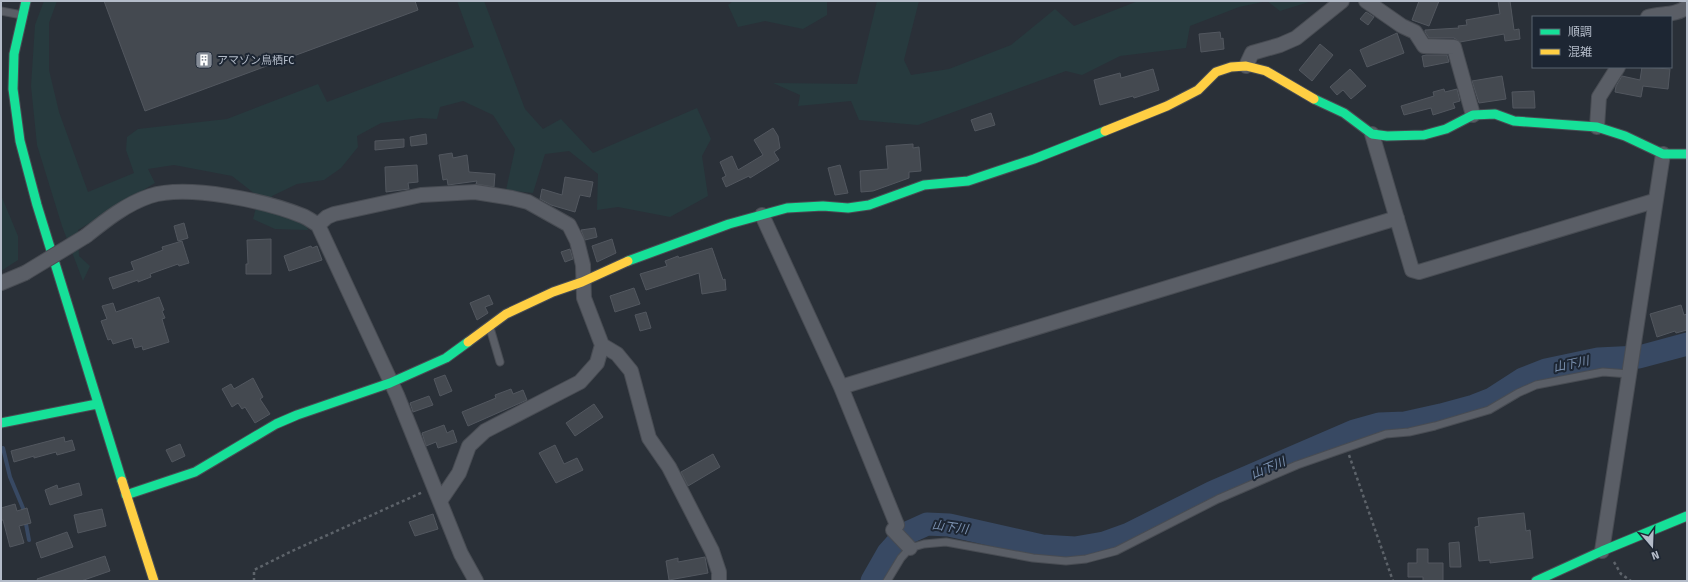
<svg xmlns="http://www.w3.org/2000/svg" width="1688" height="582" font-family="'Fira Sans','Noto Sans JP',sans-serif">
	<rect width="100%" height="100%" fill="#2a3038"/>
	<path fill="#273a3e" d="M44,1H57L49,23V70L59,112L88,192L134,173L126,150L127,137L138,129L227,119L318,84L327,102L474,47L457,1H484L525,109L543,129L561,119L593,153L697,108L711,139L702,156L708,196L670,217L618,207L597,210L598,174L569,151L545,154L533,193L506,190L515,149L493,115L463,101L440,107L437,119L420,118L381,123L357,136L358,147L341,168L324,180L297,184L272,196L274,209L305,220L308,230L275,229L253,219L259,197L232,176L174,165L148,169L155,183L78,230L79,256L90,266L83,281L62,226L37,145L31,86L35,25Z
		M733,1H827V15L803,29L765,21L738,27L728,5Z
		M877,1H919L904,60L911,75L949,69L1011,45L1055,9L1074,26L1138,1H1312L1280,11L1267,1L1239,7L1190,26L1186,48L1120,56L1082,75L1066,71L918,125L859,120L851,101L798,106L800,95L773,83L857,84Z
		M1,195L18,236V260L1,271Z"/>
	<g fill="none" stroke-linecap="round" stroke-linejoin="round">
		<path stroke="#384963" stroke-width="4" d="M3,448L10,477L23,508L29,540"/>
		<path stroke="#384963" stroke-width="23" d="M872,581L888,553L905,534L927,524L949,525L1042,546L1075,548L1104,543L1129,534L1213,492L1354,431L1379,424L1405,423L1441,415L1474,406L1492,399L1523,379L1546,370L1598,359L1639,357L1687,344"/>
	</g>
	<path fill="#444950" stroke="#52575f" d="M104,1H415L418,10L145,111Z
		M1419,1H1439L1429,26L1412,20Z
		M1498,1H1510L1514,30L1519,29L1520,39L1505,41L1504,34L1460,42L1454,38H1429L1425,32V30L1459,28L1458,26L1467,25L1466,20L1500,14Z
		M1366,12L1374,17L1368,25L1360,19Z
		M1220,32L1221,39L1223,38L1224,49L1201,52L1199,34Z
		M1397,33L1404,53L1367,67L1360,50Z
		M1320,44L1333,55L1312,81L1299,70Z
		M1426,55H1447L1449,62L1424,67L1422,56Z
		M1642,67L1670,69L1668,89L1643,86L1641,97L1615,92L1616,86L1622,76L1640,80Z
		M1153,69L1159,90L1134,98L1133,96L1100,105L1094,80L1120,73L1121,78Z
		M1350,69L1366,86L1351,99L1343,90L1337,95L1330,87Z
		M1502,76L1506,99L1479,103L1472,81Z
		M1444,89L1445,92L1457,89L1460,101L1453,103L1455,108L1433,115L1431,108L1404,115L1401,106L1434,96L1433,92Z
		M1534,91L1535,108H1513L1512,92Z
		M991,113L995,125L975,131L971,120Z
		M773,128L778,136L780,148L774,152L779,160L750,178L749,176L726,187L722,178L726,176L720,162L732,156L738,170L763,155L754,140Z
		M426,134L427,144L411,146L410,137Z
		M404,139V147L375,150V141Z
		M913,144V148L919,147L921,171L909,172V178L873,191L861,192L860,171L888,169L886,146Z
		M452,153L453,158L467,155L469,172L495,174L494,187L476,184L477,181L448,185L447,179L443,180L439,155Z
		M417,165L418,182L408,183L409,189L386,192L385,167Z
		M840,165L848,193L835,195L828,168Z
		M565,177L593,182L590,197L580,195L575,212L551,205L540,199L542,189L562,195Z
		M184,223L188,238L178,241L174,226Z
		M595,228L597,237L585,240L581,230Z
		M271,239V274H246V264H248L247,240Z
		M612,239L616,253L597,262L592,246Z
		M182,241L189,263L179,266L178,264L150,274L151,277L138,282V280L113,289L109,278L134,270L131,262L163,250L162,247Z
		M311,246L312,248L317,246L322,260L289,271L284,256Z
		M712,248L723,280L725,279L726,290L702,294L699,273L646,290L640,274L667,266L665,261L678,256L679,258Z
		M570,249L573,259L565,262L561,252Z
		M634,288L640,304L615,312L610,296Z
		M489,295L493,304L485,307L488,313L477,320L470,303Z
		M159,297L164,310L162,311L165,318L162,319L169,342L143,350L142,346L135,348L132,338L113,344L111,339L108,340L101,321L107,319L102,306L113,303L116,312Z
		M1681,305L1684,315L1687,314V330L1676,333L1675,331L1657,337L1650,314Z
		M646,312L651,328L640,331L635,315Z
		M445,375L452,391L440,396L434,379Z
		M253,378L263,397L260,399L270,414L255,423L245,407L242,409L238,403L232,407L222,389L231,384L234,389Z
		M511,389L513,394L523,390L527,400L468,426L462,412L496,398L495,395Z
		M429,396L433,405L413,412L410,403Z
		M594,404L603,417L575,436L566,423Z
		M444,425L447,433L453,430L457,442L438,448L436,442L426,446L422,433Z
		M64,437L65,442L72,440L75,450L57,455L56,452L34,458V456L14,462L11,451Z
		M180,444L185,456L172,462L166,450Z
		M555,445L564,464L577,458L583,470L556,483L539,453Z
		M713,454L720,467L688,486L681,472Z
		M79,483L82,495L50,505L45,490L57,485L58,489Z
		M15,504L17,511L27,508L31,523L19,526L24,543L10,547L3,520H1V508Z
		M102,509L106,526L78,533L74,515Z
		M1524,513L1526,531L1530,530L1533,558L1490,563V560L1479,561L1475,527L1479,526L1478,518Z
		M433,514L438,529L415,536L409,522Z
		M67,532L73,547L41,558L36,543Z
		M1459,542L1461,567H1450L1449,543Z
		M1417,549H1428V563H1443V581H1423V577H1408V563H1417Z
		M105,556L110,571L81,581H38L37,579Z
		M705,557L708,573L669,580L666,561L678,558V562Z"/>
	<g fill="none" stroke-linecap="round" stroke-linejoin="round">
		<defs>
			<path id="lane" d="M1,11L22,15
				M490,328L500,362
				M887,581L901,558L910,548L924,544L946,542L1033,558L1066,561L1086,559L1116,551L1218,499L1297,465L1386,434L1409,432L1435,426L1489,410L1518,393L1536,385L1603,372L1629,374"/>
			<path id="street" d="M1366,1L1402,26L1415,32L1424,46L1454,47L1473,115
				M1648,17C1661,13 1675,16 1687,7
				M1246,66L1252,53L1280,45L1296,38L1342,1
				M1597,127L1599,97L1618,67
				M1372,134L1412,270L1419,272L1654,201
				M762,215L841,387L897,525L893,530L910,548
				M318,225L327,217L334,214L421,195L475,192L512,198L528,202L569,225L577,241L583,265L584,298L602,345L597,363L580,382L485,431L469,446L459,473L440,501
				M86,236C106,220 126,204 150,196C188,184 266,201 303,216C308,218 313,222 318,225L397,395L461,554L476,581
				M1,283L25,273
				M602,345L617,354L631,371L649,438L669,467L712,551L719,572V581
				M841,387L1397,218
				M1602,551L1663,154"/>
			<path id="fast" d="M26,1L14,54L13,89L20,141L37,205L122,481
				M1314,99L1344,113L1372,134L1387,136L1424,135L1446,129L1473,115L1495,114L1514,121L1597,127L1625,136L1663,154H1687
				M628,261L729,224L787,208L823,206L848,208L869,205L924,185L968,181L1034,159L1105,131
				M1,423L97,404
				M126,495L195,472L276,424L297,415L390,383L446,358L468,342
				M1536,581L1602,551L1687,516"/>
			<path id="slow" d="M1105,131L1167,106L1198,90L1216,72L1231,67L1246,66L1266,71L1314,99
				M468,342L506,314L553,292L582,282L628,261
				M122,481L154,581"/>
		</defs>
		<use href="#lane" stroke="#484c53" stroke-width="9"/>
		<use href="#street" stroke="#484c53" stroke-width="16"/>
		<use href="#fast" stroke="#484c53" stroke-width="11"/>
		<use href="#slow" stroke="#484c53" stroke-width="11"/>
		<path stroke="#5d636a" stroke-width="2.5" stroke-dasharray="3 3" stroke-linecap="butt" d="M1349,455L1393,581
			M1614,562L1621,574L1631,581
			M254,581V570L292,551L423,492"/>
		<use href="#lane" stroke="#5a5e66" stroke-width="7"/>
		<use href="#street" stroke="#5a5e66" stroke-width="14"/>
		<use href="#fast" stroke="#16e098" stroke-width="9"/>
		<use href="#slow" stroke="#ffcf43" stroke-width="9"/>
		<defs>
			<path id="street-bridge" d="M25,273L86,236"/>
		</defs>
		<use href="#street-bridge" stroke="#484c53" stroke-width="16" stroke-linecap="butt"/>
		<use href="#street-bridge" stroke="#5a5e66" stroke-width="14"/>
	</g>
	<defs>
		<symbol id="building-square" viewBox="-11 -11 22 22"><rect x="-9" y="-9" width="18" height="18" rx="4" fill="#848b96" stroke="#1d2633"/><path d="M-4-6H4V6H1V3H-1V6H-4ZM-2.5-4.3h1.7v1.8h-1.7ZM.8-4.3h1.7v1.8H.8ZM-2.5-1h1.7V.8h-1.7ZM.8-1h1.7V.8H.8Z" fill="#fff"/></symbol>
	</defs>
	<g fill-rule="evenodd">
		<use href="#building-square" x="194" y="50" width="20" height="20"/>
	</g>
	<g text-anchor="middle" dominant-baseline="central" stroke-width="4" stroke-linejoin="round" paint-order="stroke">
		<g font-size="11" fill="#b4bcc9" stroke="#1d2633" text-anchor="start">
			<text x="217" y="60">アマゾン鳥栖FC</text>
		</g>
		<g font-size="12" font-style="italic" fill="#7c92b1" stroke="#1d2633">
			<text transform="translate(1571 364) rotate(-12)">山下川</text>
			<text transform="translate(1268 468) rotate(-23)">山下川</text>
			<text transform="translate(950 527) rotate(8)">山下川</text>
		</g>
	</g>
	<rect width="1688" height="582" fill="none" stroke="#b4bcc9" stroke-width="4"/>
	<rect x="1532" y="16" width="140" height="52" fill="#1d2633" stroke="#59626f"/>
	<rect x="1540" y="29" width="20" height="6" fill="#16e098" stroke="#59626f"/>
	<text x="1568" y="36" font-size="12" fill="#b4bcc9">順調</text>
	<rect x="1540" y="49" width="20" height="6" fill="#ffcf43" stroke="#59626f"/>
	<text x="1568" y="56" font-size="12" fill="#b4bcc9">混雑</text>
	<g transform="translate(1652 546) rotate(161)" stroke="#1d2633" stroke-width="3" paint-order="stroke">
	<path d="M0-3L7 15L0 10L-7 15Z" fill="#b4bcc9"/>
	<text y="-6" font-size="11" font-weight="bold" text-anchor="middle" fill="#b4bcc9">N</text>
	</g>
</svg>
